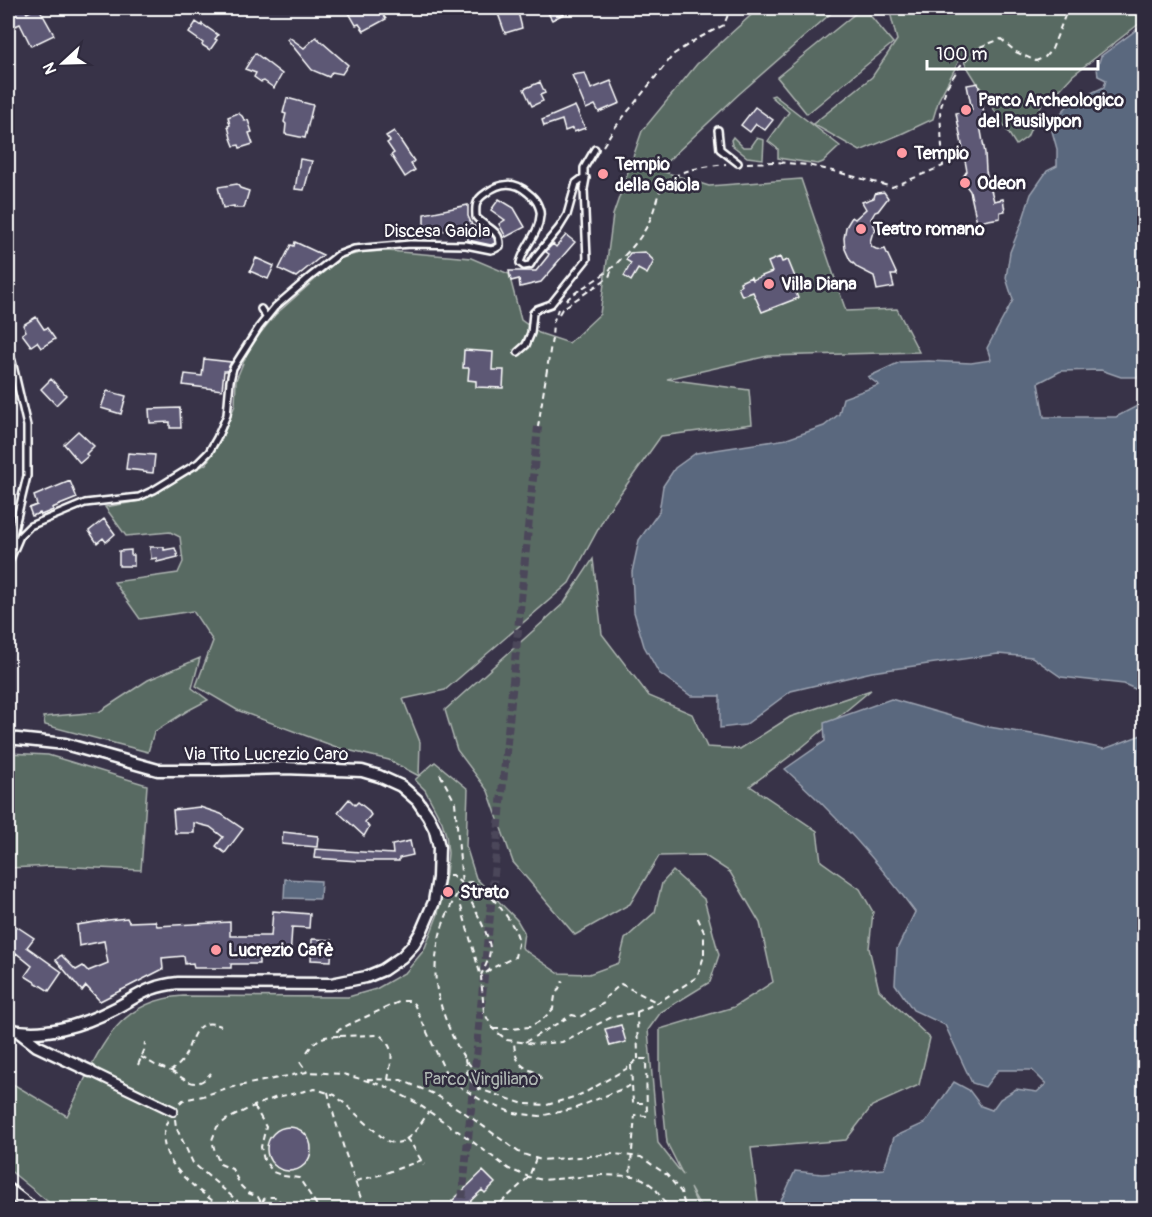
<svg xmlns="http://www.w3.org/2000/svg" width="1152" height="1217" font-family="Pangolin,sans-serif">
	<rect width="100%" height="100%" fill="#383348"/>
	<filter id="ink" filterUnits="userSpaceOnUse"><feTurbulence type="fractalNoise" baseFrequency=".0167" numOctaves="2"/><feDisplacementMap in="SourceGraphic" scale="12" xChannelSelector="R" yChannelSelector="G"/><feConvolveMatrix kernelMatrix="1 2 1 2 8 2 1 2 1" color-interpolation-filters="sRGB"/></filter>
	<g filter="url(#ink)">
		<path fill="#596a62" stroke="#acb4b0" stroke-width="1.5" d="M759,8H837L739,94L658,170L709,186L801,179L846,311L897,309L919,352L768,356L667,379L749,390L752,424L661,436L608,511L569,583L445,690L403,699L420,742L419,776L435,762L468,789L466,846L476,878L517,920L524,932L522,947L523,949L558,973L589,974L619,963L625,939L655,912L662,883L673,871L704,899L719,955L710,982L661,1012L648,1030L658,1143L683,1175L667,1143L660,1074V1029L734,1007L773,982L760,923L730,872L704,855L659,856L630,904L575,935L513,862L488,791L457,750L445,710L564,603L593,559L602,634L649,696L692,714L707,747L740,749L790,717L871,690L801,748L750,786L817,831L821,861L860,889L873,912L869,948L879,990L930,1038L919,1085L872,1106L846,1140L751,1148L759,1209H702L690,1188L699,1209L58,1210L8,1169V1081L67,1116C96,1060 110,1001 183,996L348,997L376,989L406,972L424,950L438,914L446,874L448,853L446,835L442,822L425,790L415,780L419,776L389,760L339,748L237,710L196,686L213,641L193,611L140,619L114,582L178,573L183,562L180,537L170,532L126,536L105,507L140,501L206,464L221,440L235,405L236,380L250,346L275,315L319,276L343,257L364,252L388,251L471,258L509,274L521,320L539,333L569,343L600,314L613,215L642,131L697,64Z
			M862,8H864L893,43L807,114L777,77Z
			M889,8H1144V20L1073,75L1054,96L1043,101L1027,137L1016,145L961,57L939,99L933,119L901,134L860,151L813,124L872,77L897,40Z
			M774,95L840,146L823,162L818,164L778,158V149L768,141L789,112L771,96Z
			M733,137L743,147H751L757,138L764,140L763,159L747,157L732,145L731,140Z
			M200,658L192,688L208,700L187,711L154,732L148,752L45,725L43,717L99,712L148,680Z
			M8,753L48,755L147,785L141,870L54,866L8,868Z"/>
		<path fill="#5a677e" stroke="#9ca4b2" stroke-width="1.5" d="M1144,26V377H1121L1101,370L1061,371L1038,383L1044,417H1116L1141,404L1144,405V693L1124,684L1061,677L1032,657L998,654L872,672L791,691L745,725L720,728V696H691L659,673L644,646L634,612L632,572L639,540L659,512L663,486L675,468L696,453L787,439L824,426L839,414L843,398L879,385L868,377L900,362L929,361L971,363L991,360L987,348L1013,300L1006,278L1010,252L1022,222L1031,194L1047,171L1057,166V149L1052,131L1056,119L1070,103L1104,87L1106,80L1098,76L1097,68L1101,56L1139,28Z
			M891,699L989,727L1044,736L1104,749L1144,734V1209H775L785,1193L795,1171L822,1174L884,1169L894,1137L925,1123L954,1082L969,1090L981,1106L992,1110L1000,1099L1016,1089L1037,1092L1046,1084L1032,1070H998L985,1087L972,1083L945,1025L913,1010L895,984L897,949L915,912C877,860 833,812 785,769L825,741L824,723Z
			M285,879L321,881L320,899L284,898Z"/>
		<path fill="#5d5875" stroke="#fff" stroke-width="1.5" d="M8,8H24L27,13L36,8H39L54,35L31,46L20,24L13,27L8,15Z
			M354,8H378L386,19L364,31L359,24L356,25L348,11Z
			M496,8H517L522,28L505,33Z
			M545,8H575L552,20Z
			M196,22L202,26V24L218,35L215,39L217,40L210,50L202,45L203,43L189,33Z
			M289,37L304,48L316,37L348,65L342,74L332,72L329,77L312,70L287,39Z
			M255,53L282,74L274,88L264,81L261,82L254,77L256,73L245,69Z
			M585,73L591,89L611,81L620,103L599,112L595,105L586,109L572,75Z
			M540,82L545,93L540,95L543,101L532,106L524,89Z
			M978,83L985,118L979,120L985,153L986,171L994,201L1003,199L1005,211L1000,212V218L977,222L970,191L964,183L963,177L967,171L956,113L972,110L967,85Z
			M287,98L313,105L305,138L285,134L286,124L284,122L286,114L283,113Z
			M575,106L585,128L574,132L573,128L565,131L562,120L544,126L542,120Z
			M755,107L773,120L765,130L756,124L750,132L741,125Z
			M238,113L242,116L245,121L248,120L252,132L249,133L253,144L240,148L239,145L234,146L231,138L228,126L230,125L228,117Z
			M394,131L414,161L411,164L415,170L405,177L391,155L394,153L387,143L390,141L386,136Z
			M300,159L312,161L304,190L295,189Z
			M237,184L240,188L249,191L244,208H234V206L223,208L218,187Z
			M884,192L888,198L878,211L875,212L871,219L876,230L872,235L870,242L872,247L876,249L881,250L885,249L897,275H891L894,287L877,290L874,276L858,268L850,260L845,249L844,238L846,227L852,217L855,219L866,209L862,202L874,198L875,194L877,193Z
			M499,199L514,208L525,227L506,237L499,224L505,220L491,210Z
			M468,205V216L472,225L489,233L494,238L495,243L491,245L468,240L465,227L435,232V227L424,228V214Z
			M566,235L575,242L555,265H556L541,282L520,287L519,279L511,281L509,271H536L548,256L549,254L546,252L548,249L553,244L556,247Z
			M295,242L323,255L296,277L279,269L291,245L294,246Z
			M645,252L654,261L647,274L638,269L631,281L624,276L631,263L626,260L630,253Z
			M780,257L782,262L788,260L799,287L794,288L798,298L762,312L753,292L742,296L738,287L741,286L740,282L751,277L752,280L772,272L768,262Z
			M256,258L274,266L268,279L250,271Z
			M36,317L44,329L47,328L55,339L41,348L37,342L31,346L22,334L26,331L23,325Z
			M464,350L493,352L492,370H504L503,388L476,387V381L468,380L469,368H463Z
			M204,359L231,362L227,371H224L222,390L183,385L185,374L202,376Z
			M51,379L66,395L56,405L41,389Z
			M107,391L126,396L121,414L101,408Z
			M180,408L181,428H170V422L150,423L149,409Z
			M78,431L94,446L86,454L88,456L80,463L64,444Z
			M128,453L155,455L153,473L143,472V471L126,469Z
			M70,481L77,498L52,508L53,510L41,515L40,513L32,516L29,508L37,505L34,496Z
			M104,519L115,534L106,542L103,538L97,543L89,531Z
			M150,547H164V550L175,548L178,557L157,562V558L151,559Z
			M131,550V555H134V566H119V551Z
			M349,799L355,805L358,802L368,810L371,815L365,822L369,827L364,836L338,812Z
			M200,807L221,814L243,829L225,853L216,846L223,837L210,827L194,823V833H175L173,810Z
			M283,832L318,836L317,847L282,844Z
			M410,841L413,855L399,858V861H358L314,858L315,849L393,854L392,845Z
			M273,911L310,914L309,928L292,927L290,959L259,957V964H231V968H194L193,963L185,964L184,956L162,958L163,969L100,1001L86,986L82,991L56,960L61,955L76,970L83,966L88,971L108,963L104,941L79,946L77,925L108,920L127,918L129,922L155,921L157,926L230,922V936H271Z
			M13,924L34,938L27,947L62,972L49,991L25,976L32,966L16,953L14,957L8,952V932Z
			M312,939L332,940L331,961L311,960Z
			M621,1025L626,1042L610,1046L605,1029Z
			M267 1149a22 22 0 1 1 44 0a22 22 0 1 1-44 0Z
			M483,1171L495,1183L485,1193L482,1190L462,1209H460L452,1201Z"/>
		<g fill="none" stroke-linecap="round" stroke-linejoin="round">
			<path stroke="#4c475a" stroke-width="8" stroke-dasharray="8 4" stroke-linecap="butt" d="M461,1210L538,427"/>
			<defs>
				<path id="service" d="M718,130L720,149L738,163
					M584,177V168L595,149
					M261,309L266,317
					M8,351L12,361L27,426V476L13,534L15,547
					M8,564L20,536L30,526L85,503L139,497L154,490L198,463L209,452L217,438L227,415L230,381L233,368L259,327L275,307L310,277L338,255L354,249L410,244L466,245L491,250L495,249L500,246C501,229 485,228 476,217C476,213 475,207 477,203C478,199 483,195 486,193C500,182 515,181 528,193C532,196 535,199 537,203C539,207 541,212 540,216C539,234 524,246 520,263L524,266L530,265L535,257L559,228L567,215L576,183L584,177L586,178L584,189L587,259L551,304L537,309L533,313L531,333L526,345L518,352"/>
				<path id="pedestrian" d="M90,1071L173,1111"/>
				<path id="minor" d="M8,738L65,744L158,770H217L285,768L362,771L379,776L401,786L417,800L428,816L435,830L439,847L438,878L434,902L421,932L413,945L402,957L383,970L366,977L331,984L178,983C148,986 139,996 114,1009C83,1025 43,1038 8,1029
					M19,1032L37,1046L90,1071"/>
				<path id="tertiary" d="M8,1190L34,1210"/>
			</defs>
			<use href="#service" stroke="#fff" stroke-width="10"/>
			<use href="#pedestrian" stroke="#fff" stroke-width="12"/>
			<use href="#minor" stroke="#fff" stroke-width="15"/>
			<use href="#tertiary" stroke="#fff" stroke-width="16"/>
			<path stroke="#fff" stroke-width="2" stroke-dasharray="6 4.5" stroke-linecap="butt" d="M603,146L613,130L674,54L695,40L724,25L729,12L735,8
				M747,163L775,162L808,165L841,173L892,187L943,166L940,111L946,88L960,66L977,48L1001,39L1016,52L1036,61L1045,57L1052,49L1068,8
				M566,300C581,287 600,279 615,265C621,259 628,252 634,245C643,235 650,222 654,209C656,203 657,197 660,191C671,169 704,167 726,164
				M559,314L562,309L609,277L612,269
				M538,427L552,338L553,323L558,309
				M440,774L455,802L462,884L460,903L481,977
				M449,875H452L462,884C466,883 467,882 471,882C485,885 516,924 518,939C519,944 516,951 515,957L492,968L481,977L484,1012L493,1029L507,1040L535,1044L562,1042L610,1018L637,1012L659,1002L697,977L704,956V932L696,914
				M462,884C453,902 443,919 439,939C435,957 434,978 438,995C445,1021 460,1064 485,1078C492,1083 503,1083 512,1085C523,1088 534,1089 541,1079L538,1073C519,1067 515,1061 514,1041
				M462,884C469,898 490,935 490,949C490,958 485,967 481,975
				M637,1012L638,1059
				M493,1029H512L529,1027L542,1020L553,1009L555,996L563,981
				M525,1042L572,1015L580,1017L604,1003L606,997L621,984L656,1002
				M307,1052C317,1038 322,1036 339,1036
				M141,1057L155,1065L171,1071C175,1068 179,1065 182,1061C193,1044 192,1015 221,1026
				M465,1059L468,1077L479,1089L524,1104L547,1105L577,1096L586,1092L626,1069L638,1059H646L647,1116L635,1115L630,1175
				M300,1062L307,1072
				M138,1065L144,1051L145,1042
				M631,1065L633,1103H645
				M171,1071C188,1081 196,1091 211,1073
				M367,1079L401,1080L436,1095L465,1113L520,1153L541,1160L614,1154L641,1157L667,1175L681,1192L686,1210
				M388,1080C391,1059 397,1050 380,1035L339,1036L337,1031L350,1024L401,1001H410L414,1004L445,1071L462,1088L481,1100L513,1113L540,1116L573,1109L632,1085
				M328,1092L331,1106L345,1152L365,1210
				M180,1103L183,1100L203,1096L224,1089L307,1072L343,1074L385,1086L415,1102L465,1136L509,1169L529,1177L543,1180L602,1175L634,1176L643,1179L655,1188L665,1203L667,1210
				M254,1106L266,1127L261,1147L264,1160L273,1172L284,1176L299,1178L320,1210
				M175,1119L176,1127L193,1163L248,1210
				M168,1120C149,1160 198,1189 225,1210
				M406,1138L412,1145L424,1165
				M356,1181L383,1174L422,1160
				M262,1203L264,1199L269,1197H276L287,1210
				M267,1210L262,1204L258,1197L248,1193L241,1186L232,1169L220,1164L215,1152L212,1140L217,1127L226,1120L254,1106L277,1097L315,1089L335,1095L385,1140C388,1141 391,1143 395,1143C409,1143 422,1123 428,1112
				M368,1210L376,1207L379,1210
				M493,1210L529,1177L536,1158"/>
			<use href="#service" stroke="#2f2a3d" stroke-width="5"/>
			<use href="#pedestrian" stroke="#2f2a3d" stroke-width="8"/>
			<use href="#minor" stroke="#2f2a3d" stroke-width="10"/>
			<use href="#tertiary" stroke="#2f2a3d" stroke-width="12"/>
		</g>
	</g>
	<g fill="#ff9aa2" stroke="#2f2a3d" stroke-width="2">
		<circle cx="966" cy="110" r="6"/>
		<circle cx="902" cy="153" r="6"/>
		<circle cx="603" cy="174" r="6"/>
		<circle cx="965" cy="183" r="6"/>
		<circle cx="861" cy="229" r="6"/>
		<circle cx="769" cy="284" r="6"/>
		<circle cx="448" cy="892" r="6"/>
		<circle cx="216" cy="950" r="6"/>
	</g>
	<g text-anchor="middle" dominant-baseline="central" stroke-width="5" stroke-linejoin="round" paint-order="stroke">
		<g font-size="18" font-weight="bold" fill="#fff" stroke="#2f2a3d" text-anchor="start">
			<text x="978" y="100">Parco Archeologico<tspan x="978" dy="21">del Pausilypon</tspan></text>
			<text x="914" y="153">Tempio</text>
			<text x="615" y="164">Tempio<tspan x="615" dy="21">della Gaiola</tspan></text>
			<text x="977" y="183">Odeon</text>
			<text x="873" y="229">Teatro romano</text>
			<text x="781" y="284">Villa Diana</text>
			<text x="460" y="892">Strato</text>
			<text x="228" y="950">Lucrezio Cafè</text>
		</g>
		<g font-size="18" fill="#fff" stroke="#2f2a3d">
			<text x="437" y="231">Discesa Gaiola</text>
			<text x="266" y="754">Via Tito Lucrezio Caro</text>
		</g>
		<g font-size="18" fill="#acb4b0" stroke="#2f2a3d">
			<text x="481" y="1079">Parco Virgiliano</text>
		</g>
	</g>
	<rect width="1152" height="1217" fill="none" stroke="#2f2a3d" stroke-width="30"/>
	<rect x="15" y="15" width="1122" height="1187" fill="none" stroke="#fff" stroke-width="2" filter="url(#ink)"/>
	<g transform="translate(63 63) rotate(248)" stroke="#2f2a3d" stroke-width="4.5" paint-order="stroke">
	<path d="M0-4.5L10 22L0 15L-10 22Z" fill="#ffffff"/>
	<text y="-9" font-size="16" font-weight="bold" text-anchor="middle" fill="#ffffff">N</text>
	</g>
	<path d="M927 60v9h171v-9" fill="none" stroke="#ffffff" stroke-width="3"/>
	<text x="936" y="60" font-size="18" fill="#ffffff" stroke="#2f2a3d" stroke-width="4.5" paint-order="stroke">100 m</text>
</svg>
